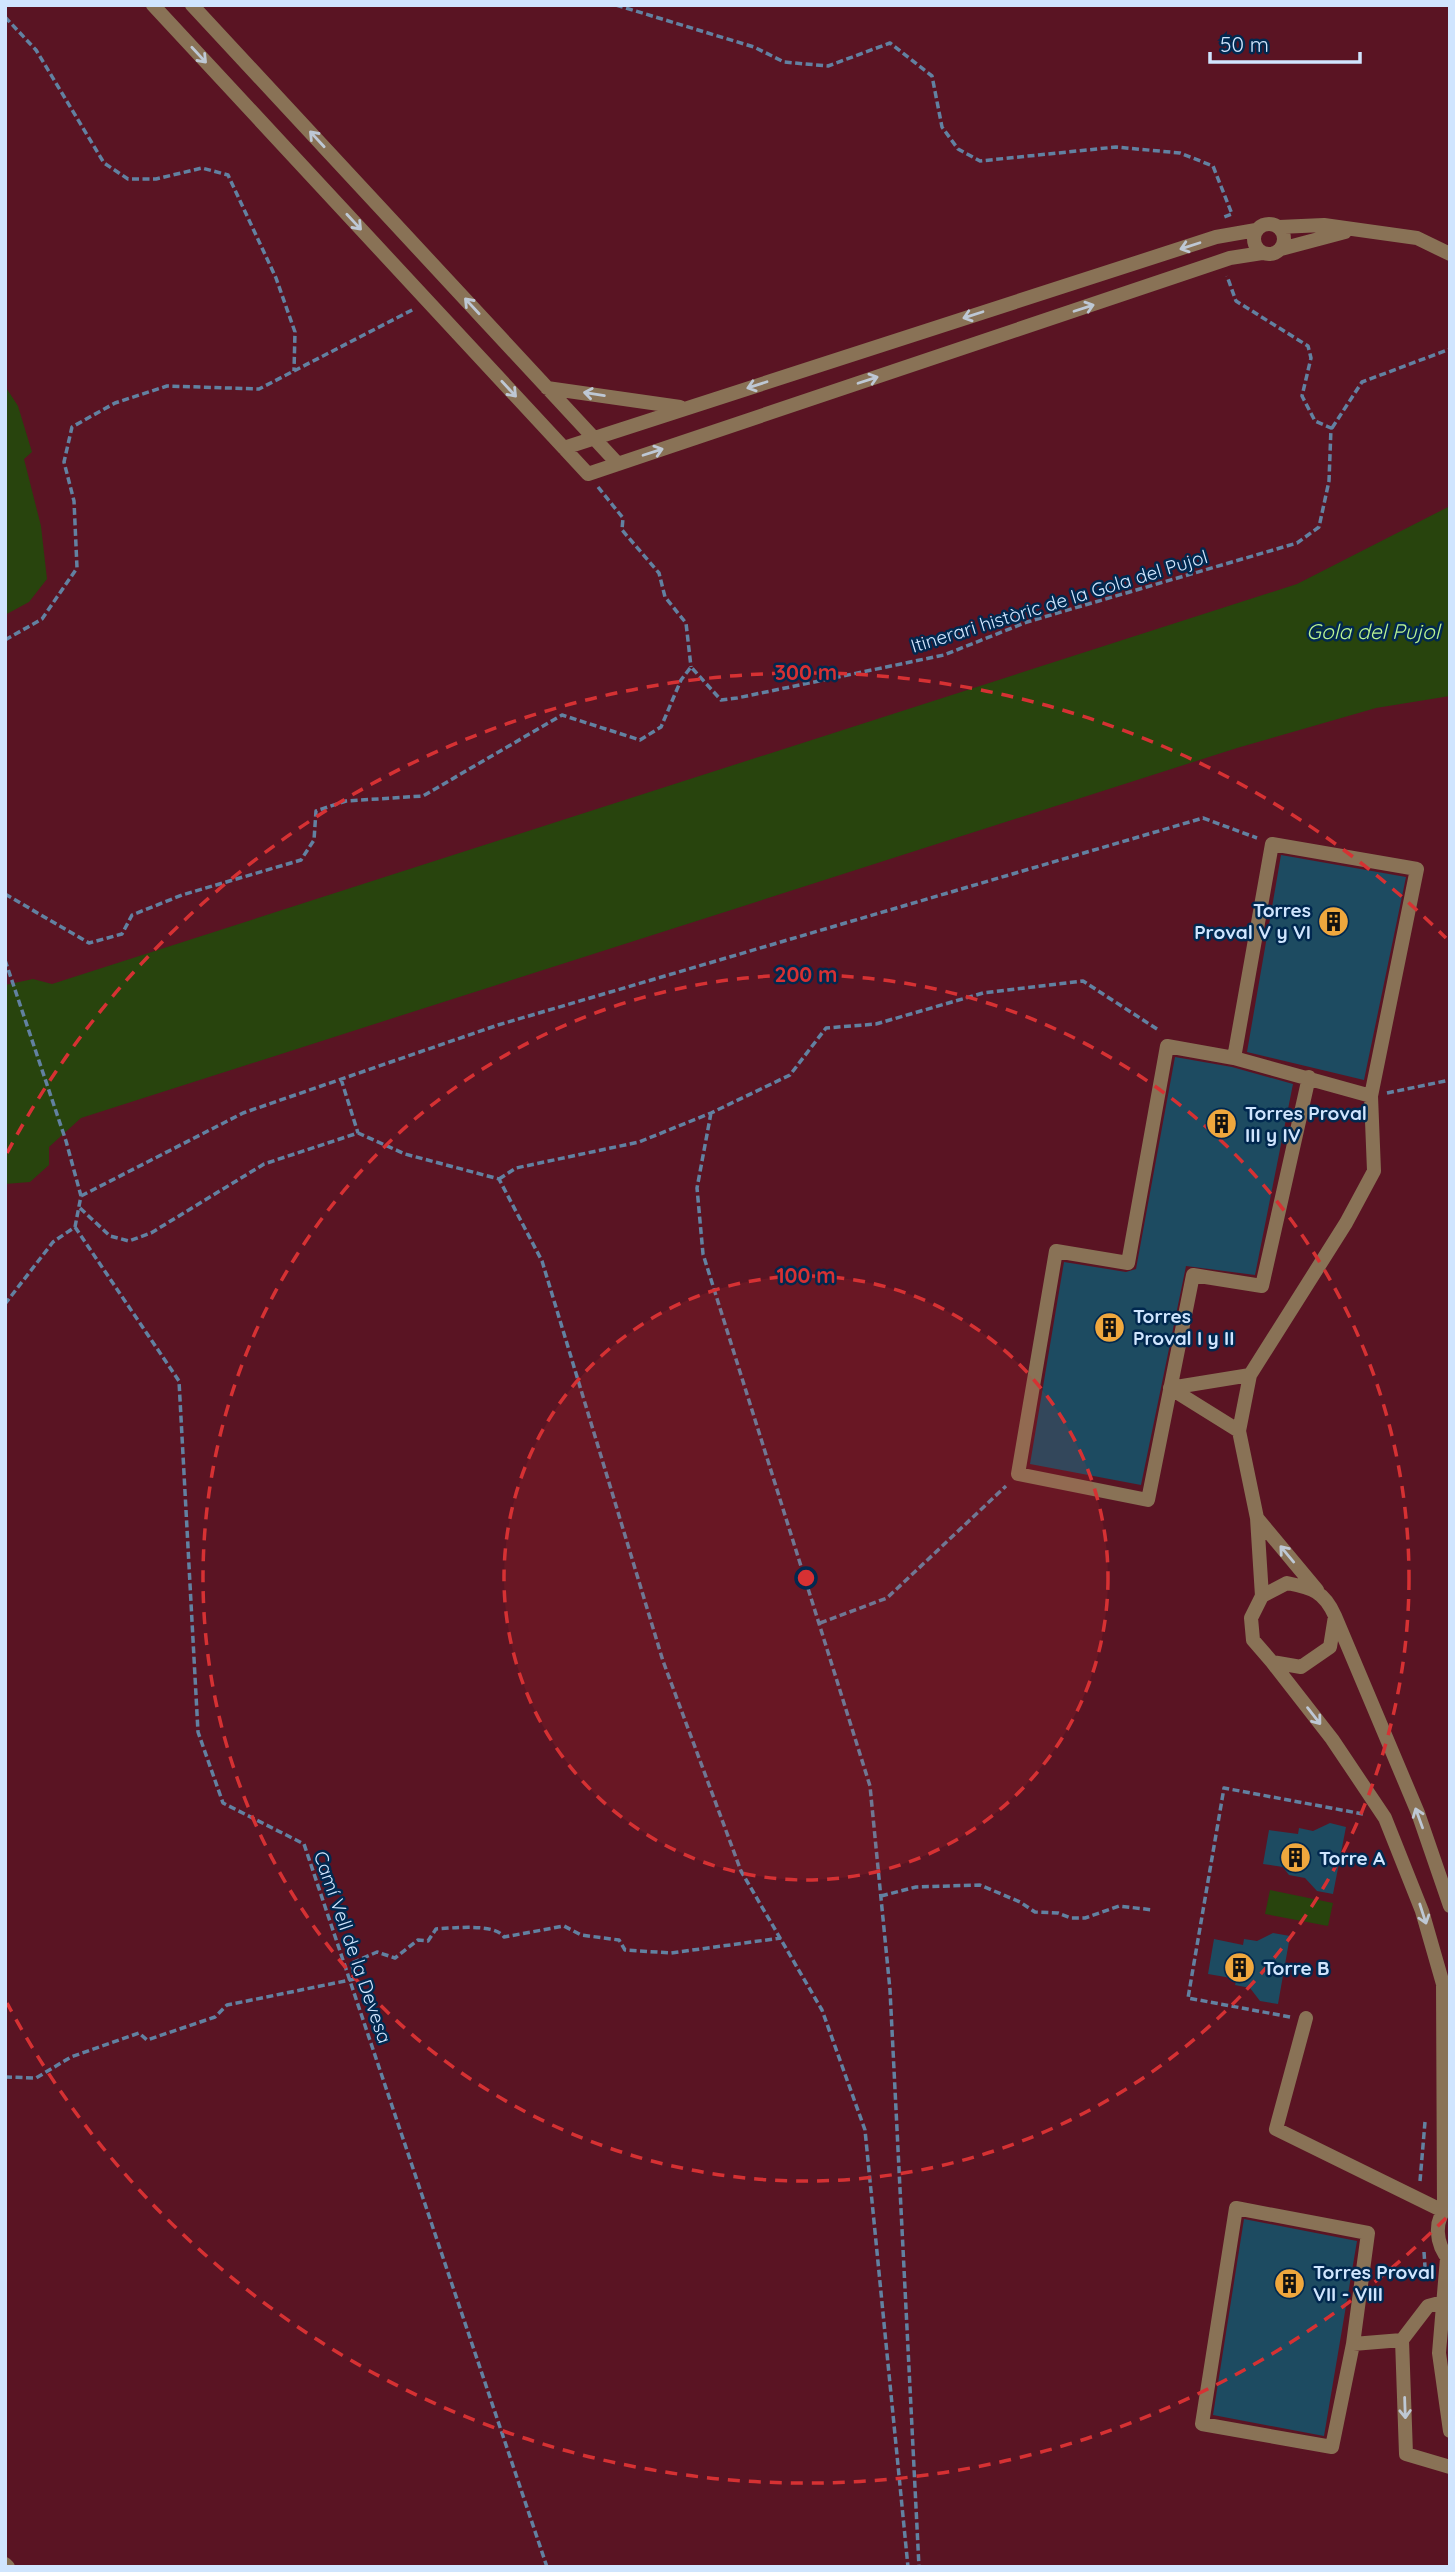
<svg xmlns="http://www.w3.org/2000/svg" width="1455" height="2572" font-family="Quicksand,sans-serif">
	<rect width="100%" height="100%" fill="#01284f"/>
	<path fill="#5a1423" d="M5,5H1450V2567H5Z"/>
	<path fill="#28440d" d="M5,386L18,406L32,452L24,459L41,526L47,579L29,602L5,615Z
		M1450,506V696L1376,708L1237,748L81,1118L49,1147V1165L30,1182L5,1184V985L33,979L52,984L1297,584Z
		M1270,1890L1333,1903L1328,1926L1265,1914Z"/>
	<path fill="#1d4b61" d="M1281,855L1406,877L1364,1080L1247,1052Z
		M1175,1057L1232,1067L1293,1084L1255,1275L1186,1266L1141,1485L1030,1464L1064,1262L1126,1272L1136,1269Z
		M1330,1823L1346,1827L1333,1894L1317,1891L1305,1878L1289,1875L1283,1867L1263,1864L1269,1830L1298,1834L1299,1828L1313,1831Z
		M1273,1933L1290,1936L1278,2004L1260,2001L1250,1988L1235,1985L1237,1979L1208,1974L1214,1939L1243,1945L1244,1939L1257,1941Z
		M1244,2219L1357,2241L1324,2436L1213,2415Z"/>
	<g fill="none" stroke-linecap="round" stroke-linejoin="round">
		<path stroke="#6281a1" stroke-width="3.5" stroke-dasharray="7 3.5" stroke-linecap="butt" d="M616,5L754,47L784,62L828,66L890,43L932,76L942,127L958,149L980,161L1116,147L1180,153L1213,166L1232,214L1224,217
			M5,17L36,50L104,163L128,179H156L202,168L228,175L276,278L295,332L294,371
			M1332,428L1362,382L1450,349
			M598,487L623,518L622,530L659,573L665,597L686,623L691,667
			M5,640L42,619L77,568L74,501L64,462L72,427L115,403L167,386L259,389L414,309
			M5,894L89,943L122,934L132,915L182,895L301,860L314,840L316,811L346,801L423,796L562,715L640,740L661,727L681,680L691,667L721,700L737,698L944,655L1027,622L1297,543L1319,527L1329,481L1331,428L1315,421L1302,396L1311,358L1308,346L1236,301L1227,276
			M5,960L66,1141L81,1196L75,1227L53,1242L5,1304
			M341,1079L358,1133
			M1387,1093L1450,1080
			M711,1113L697,1188L703,1254L870,1786L890,1990L919,2567
			M499,1179L516,1168L639,1142L711,1113L790,1075L826,1028L876,1024L983,993L1083,981L1160,1031
			M81,1196L243,1113L498,1025L1203,818L1257,838
			M80,1208L110,1236L129,1241L151,1233L264,1164L358,1133L405,1154L499,1179L542,1261L663,1661L741,1871L822,2010L865,2130L908,2567
			M75,1227L179,1381L198,1732L223,1803L304,1844L547,2567
			M820,1623L887,1598L1006,1486
			M881,1896L916,1887L980,1885L1020,1902L1035,1912L1058,1913L1071,1918H1085L1119,1906L1153,1910
			M350,1980L354,1979L352,1963L377,1952L395,1958L418,1940L428,1941L436,1929C453,1928 495,1923 504,1937L564,1926L581,1935L619,1940L625,1950L671,1953L781,1938
			M1290,2017L1188,1998L1224,1788L1363,1814
			M5,2077L36,2078L71,2057L139,2033L147,2040L215,2017L227,2005L350,1980
			M1420,2181L1425,2122
			M1424,2252L1426,2282"/>
		<path stroke="#897256" stroke-width="14" d="M153,5L588,474L1230,258L1262,253
			M192,5L618,464
			M1254 239a15 15 0 1 1 30 0a15 15 0 1 1-30 0Z
			M1279,227L1324,225L1417,238L1450,254
			M1281,249L1345,232
			M547,388L680,407
			M564,448L1216,237L1256,230
			M1234,1058L1371,1096
			M1170,1388L1239,1431
			M1170,1388L1250,1375
			M1257,1518L1317,1590
			M1262,1596L1257,1518L1239,1431L1250,1375L1346,1223L1374,1171L1371,1096L1417,869L1272,844L1234,1058L1167,1046L1128,1263L1056,1251L1018,1474L1148,1500L1193,1275L1262,1286L1309,1077
			M1335,1616L1330,1647L1301,1667L1272,1662L1253,1640L1251,1618L1262,1596L1287,1583C1312,1588 1324,1591 1335,1616L1418,1813L1450,1906
			M1272,1662L1332,1739L1385,1818L1422,1911L1443,1984L1444,2209
			M1306,2018L1276,2129L1443,2211
			M1449,2204C1433,2220 1435,2244 1450,2261
			M1236,2208L1368,2233L1353,2344L1332,2447L1202,2424Z
			M1447,2258L1439,2353L1450,2431
			M1443,2302L1428,2306L1402,2340L1406,2454L1450,2467
			M1353,2344L1402,2340
			M5,2564L8,2567"/>
	</g>
	<defs><path id="oneway-shaft" d="M-6 0H5M1.5-3L5.5 0L1.5 3" fill="none" stroke-width="1.6" stroke-linecap="round" stroke-linejoin="round" transform="scale(1.75)"/></defs>
	<g stroke="#bec8d4">
		<use href="#oneway-shaft" transform="translate(199 55) rotate(47)"/>
		<use href="#oneway-shaft" transform="translate(317 139) rotate(-133)"/>
		<use href="#oneway-shaft" transform="translate(354 222) rotate(47)"/>
		<use href="#oneway-shaft" transform="translate(1190 246) rotate(162)"/>
		<use href="#oneway-shaft" transform="translate(472 306) rotate(-133)"/>
		<use href="#oneway-shaft" transform="translate(1084 308) rotate(-18)"/>
		<use href="#oneway-shaft" transform="translate(973 315) rotate(162)"/>
		<use href="#oneway-shaft" transform="translate(868 380) rotate(-18)"/>
		<use href="#oneway-shaft" transform="translate(757 385) rotate(162)"/>
		<use href="#oneway-shaft" transform="translate(509 389) rotate(47)"/>
		<use href="#oneway-shaft" transform="translate(594 394) rotate(-171)"/>
		<use href="#oneway-shaft" transform="translate(653 452) rotate(-18)"/>
		<use href="#oneway-shaft" transform="translate(1287 1554) rotate(-130)"/>
		<use href="#oneway-shaft" transform="translate(1314 1716) rotate(52)"/>
		<use href="#oneway-shaft" transform="translate(1419 1818) rotate(-110)"/>
		<use href="#oneway-shaft" transform="translate(1423 1914) rotate(72)"/>
		<use href="#oneway-shaft" transform="translate(1405 2408) rotate(88)"/>
	</g>
	<circle cx="806" cy="1578" r="302" fill="#d63133" fill-opacity=".12"/>
	<g fill="none" stroke="#d63133" stroke-width="3.5" stroke-dasharray="12 9">
		<circle cx="806" cy="1578" r="302"/>
		<circle cx="806" cy="1578" r="603"/>
		<path d="M1446 2218A905 905 0 0 1 7 2003M7 1153A905 905 0 0 1 1446 938"/>
	</g>
	<defs>
		<symbol id="building-disc" viewBox="-11 -11 22 22"><circle r="9.5" fill="#efa73d" stroke="#01284f"/><path d="M-4-6H4V6H1V3H-1V6H-4ZM-2.5-4.3h1.7v1.8h-1.7ZM.8-4.3h1.7v1.8H.8ZM-2.5-1h1.7V.8h-1.7ZM.8-1h1.7V.8H.8Z" fill="#111"/></symbol>
	</defs>
	<g fill-rule="evenodd">
		<use href="#building-disc" x="1316" y="904" width="35" height="35"/>
		<use href="#building-disc" x="1204" y="1106" width="35" height="35"/>
		<use href="#building-disc" x="1092" y="1310" width="35" height="35"/>
		<use href="#building-disc" x="1278" y="1840" width="35" height="35"/>
		<use href="#building-disc" x="1222" y="1950" width="35" height="35"/>
		<use href="#building-disc" x="1272" y="2266" width="35" height="35"/>
	</g>
	<g text-anchor="middle" dominant-baseline="central" stroke-width="5" stroke-linejoin="round" paint-order="stroke">
		<g font-size="19" fill="#d0e5fe" stroke="#01284f">
			<text transform="translate(1059 601) rotate(-17)">Itinerari històric de la Gola del Pujol</text>
			<text transform="translate(353 1947) rotate(71)">Camí Vell de la Devesa</text>
		</g>
		<g font-size="19" font-weight="bold" fill="#d0e5fe" stroke="#01284f" text-anchor="start">
			<text x="1311" y="910" text-anchor="end">Torres<tspan x="1311" dy="22">Proval V y VI</tspan></text>
			<text x="1245" y="1113">Torres Proval<tspan x="1245" dy="22">III y IV</tspan></text>
			<text x="1133" y="1316">Torres<tspan x="1133" dy="22">Proval I y II</tspan></text>
			<text x="1319" y="1858">Torre A</text>
			<text x="1263" y="1968">Torre B</text>
			<text x="1313" y="2272">Torres Proval<tspan x="1313" dy="22">VII - VIII</tspan></text>
		</g>
		<g font-size="21" font-style="italic" fill="#bbf492" stroke="#01284f">
			<text x="1373" y="631">Gola del Pujol</text>
		</g>
	</g>
	<circle cx="806" cy="1578" r="10" fill="#d63133" stroke="#01284f" stroke-width="3.5"/>
	<g font-size="21" text-anchor="middle" font-weight="bold" fill="#d63133" stroke="#01284f" stroke-width="5" stroke-linejoin="round" paint-order="stroke">
		<text x="806" y="680">300 m</text>
		<text x="806" y="982">200 m</text>
		<text x="806" y="1283">100 m</text>
	</g>
	<rect width="1455" height="2572" fill="none" stroke="#d0e5fe" stroke-width="14"/>
	<path d="M1210 52v10h150v-10" fill="none" stroke="#d0e5fe" stroke-width="3.5"/>
	<text x="1220" y="52" font-size="21" fill="#d0e5fe" stroke="#01284f" stroke-width="5" paint-order="stroke">50 m</text>
</svg>
